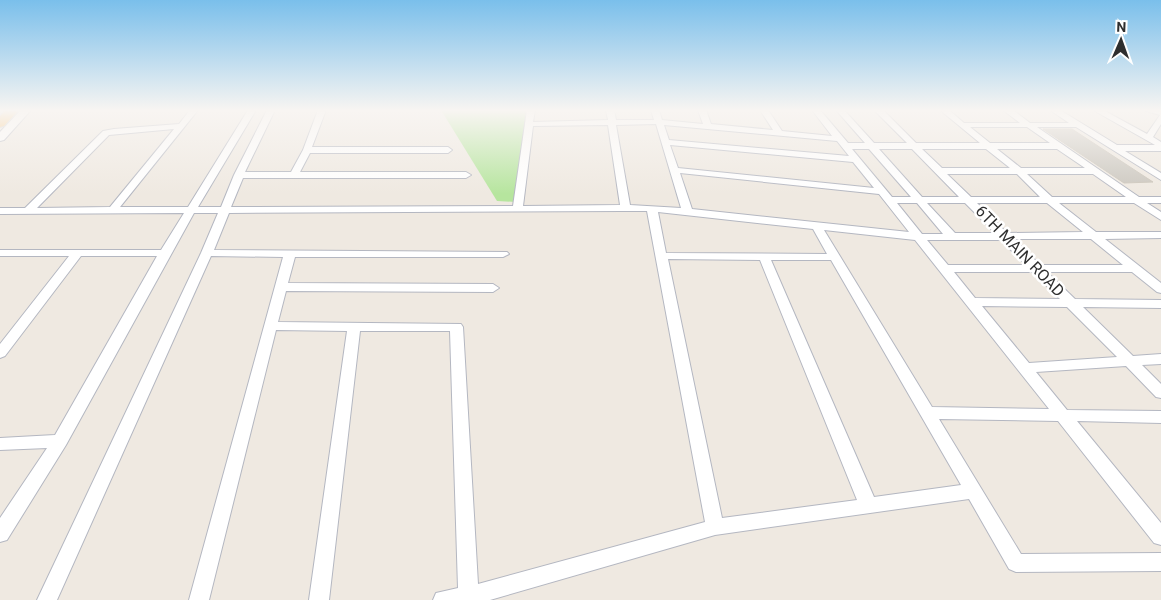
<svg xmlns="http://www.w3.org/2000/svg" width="1161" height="600" font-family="Roboto,sans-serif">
	<rect width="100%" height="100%" fill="#efe9e1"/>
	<path fill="#b6e59e" d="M441,110H527L516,202L497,201Z"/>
	<path fill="#cbc7bf" stroke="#cbc5ba" d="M1043,129H1072L1153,182L1124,183Z"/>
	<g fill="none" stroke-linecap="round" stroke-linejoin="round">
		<defs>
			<path id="minor" d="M190,110H198L120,207H188L248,110H256L198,207H221L234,175L267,110H275L245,172H291L303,150L318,110H326L312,147H448L452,150L448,153H310L300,172H466L471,175L466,178H243L231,207L513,206L527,110H535L533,122L608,120L606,110H614L616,120H654L651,110H659L662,120L703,124L698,110H706L711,124L773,130L760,110H768L782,131L832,136L812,110H820L848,143H865L836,110H844L874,143H907L874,110H883L916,143H980L940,110H949L964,123H1020L1003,110H1013L1030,123H1069L1050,110H1060L1117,145H1155L1093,110H1103L1147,134L1160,115L1143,110L1161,111V124L1153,137L1161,142V151H1125L1161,173V180L1076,127H1037L1139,197H1161V203H1147L1161,212V220L1134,203H1059L1096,232H1161V238L1105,239L1161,283V293L1157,292L1132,272H1047L1075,299L1161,300V308L1083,307L1133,356L1161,354V364L1142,365L1161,384V398L1156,397L1126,366L1036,372L1067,410L1161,411V423L1077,421L1161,523V545L1154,543L1058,421L939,419L1021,554L1161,553V571L1016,572L1009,569L969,499L715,535L490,600H433L436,593L458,588L450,331H360L329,600H309L347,331L276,330L209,600H189L283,257L211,256L57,600H37L201,253L218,213H194L66,445L7,540L0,542V518L47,448L0,450V438L55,435L157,256H81L5,356L0,358V344L69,256H0V250H161L184,213L0,214V208H25L103,131L114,129L179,124ZM656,124L681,208L630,205L616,125ZM608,125L620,205L523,206L533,126ZM664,125L837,141L849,156L669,140ZM970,127H1027L1050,143H990ZM174,129L110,207L37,208L109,135ZM670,145L853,162L874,188L678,168ZM852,149H869L911,197H892ZM879,149H912L959,197H922ZM922,149H986L1010,168H942ZM997,149H1057L1085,168H1021ZM680,173L879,194L909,232L692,209ZM947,174H1017L1040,197H971ZM1027,174H1093L1126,197H1052ZM897,203H917L943,234H922ZM927,203H965L995,233H955ZM977,203H1047L1083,232L1007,233ZM622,211H647L705,522L478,584L463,327L461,324L278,322L286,291L493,292L499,288L493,284L288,283L295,257H503L509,254L507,252L214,250L229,213ZM658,212L813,229L827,254L666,253ZM824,230L915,240L1049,409L932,407ZM1014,239H1091L1123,265H1040ZM927,240H1001L1026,265H948ZM668,259L760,260L857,500L722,518ZM771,260H831L961,485L874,497ZM954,272H1033L1060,299L975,298ZM982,306L1067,307L1117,357L1029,363Z"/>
			<path id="tertiary" d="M21,110H31L4,140L0,141V132Z"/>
			<path id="trunk" d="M6,110H19L4,126L0,127V116Z"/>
		</defs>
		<use href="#minor" stroke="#b4b7c1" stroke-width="2"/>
		<use href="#tertiary" stroke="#b4b7c1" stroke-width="2"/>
		<use href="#trunk" stroke="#c9c9c9" stroke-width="2"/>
		<use href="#minor" fill="#fff" fill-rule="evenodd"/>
		<use href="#tertiary" fill="#fff" fill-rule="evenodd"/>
		<use href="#trunk" fill="#f8ba60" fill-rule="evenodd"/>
	</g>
	<linearGradient id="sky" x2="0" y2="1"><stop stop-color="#7abfeb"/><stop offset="0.57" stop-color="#f8f5f2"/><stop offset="1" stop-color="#f8f5f2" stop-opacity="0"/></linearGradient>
	<rect width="1161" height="194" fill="url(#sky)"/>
	<g text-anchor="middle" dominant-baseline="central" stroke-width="5" stroke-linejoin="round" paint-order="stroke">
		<g font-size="16" fill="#2e2e2e" stroke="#fff">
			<text transform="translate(1020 251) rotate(46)">6TH MAIN ROAD</text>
		</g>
	</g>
	<g transform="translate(1121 40) rotate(2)" stroke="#ffffff" stroke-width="4" paint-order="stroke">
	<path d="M0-4L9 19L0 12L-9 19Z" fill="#2e2e2e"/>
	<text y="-8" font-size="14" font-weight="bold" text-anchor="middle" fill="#2e2e2e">N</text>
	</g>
</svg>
